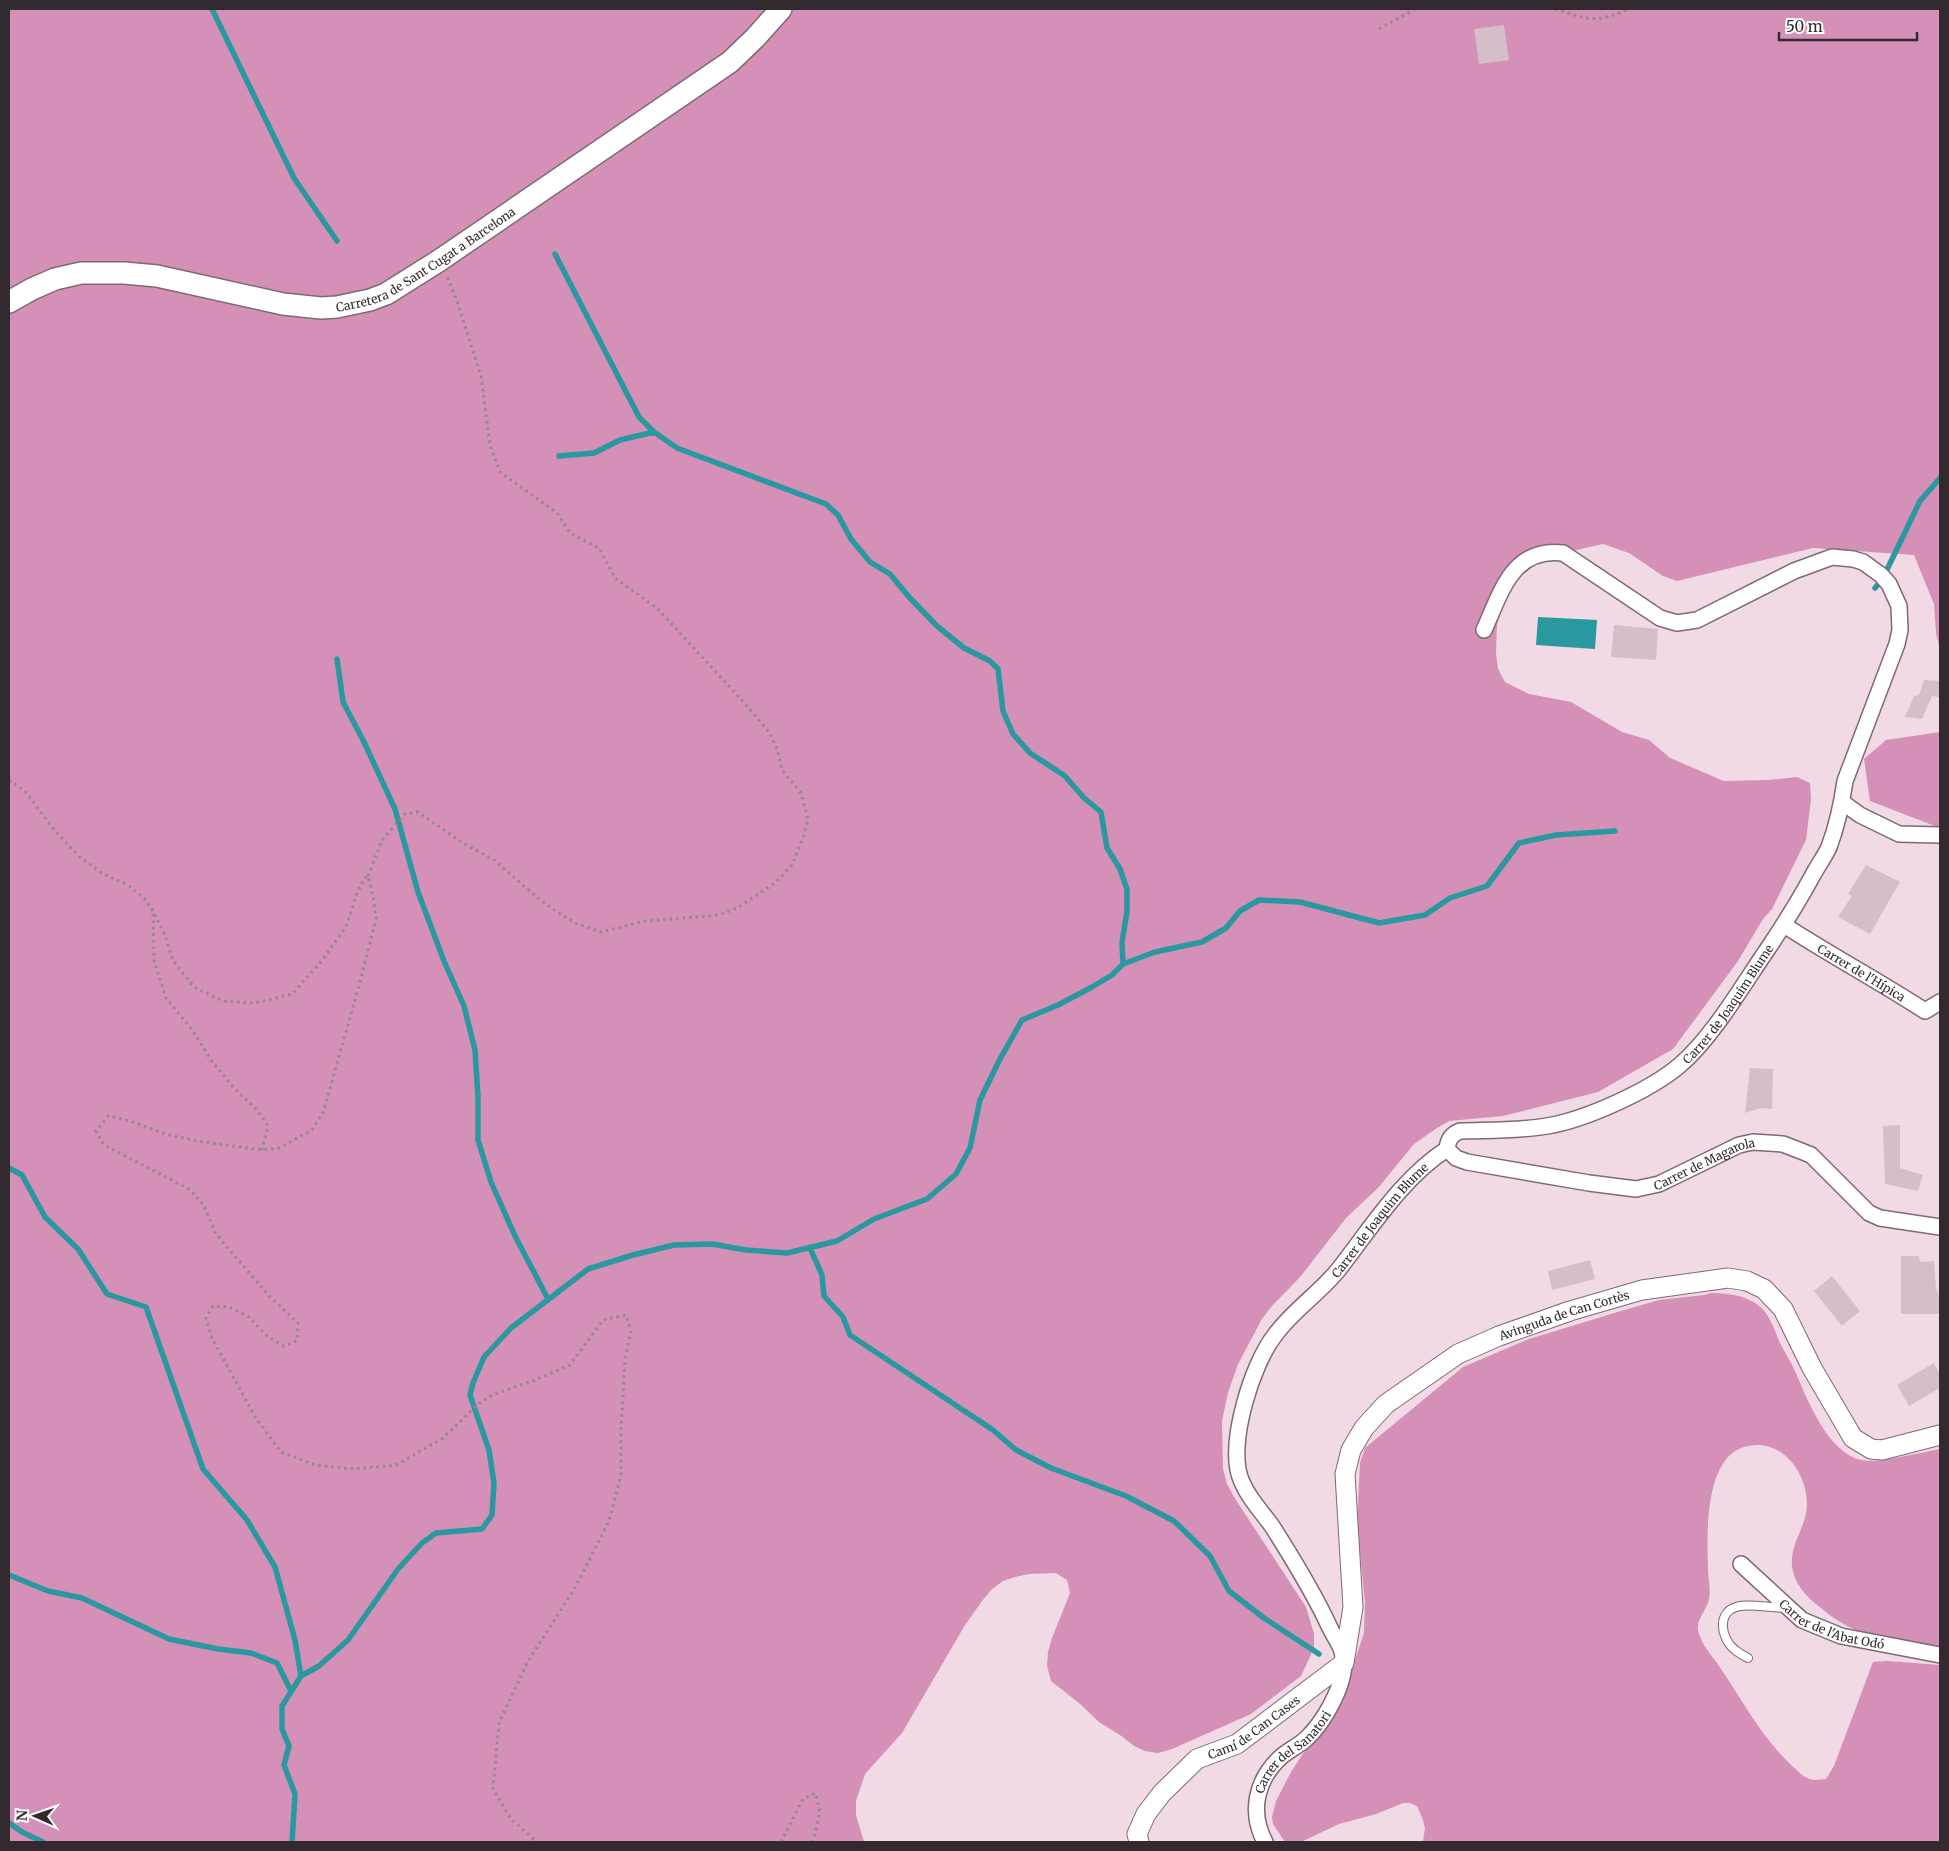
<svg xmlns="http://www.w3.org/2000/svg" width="1949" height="1851" font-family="Merriweather,serif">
	<rect width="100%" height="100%" fill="#f1d9e5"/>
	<path fill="#d490b6" d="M9,9H1940V649L1936,633L1934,604L1914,555L1813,548L1677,581L1663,576L1629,553L1603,544L1541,558L1519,574L1505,598L1497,625L1496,654L1498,669L1505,682L1529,694L1571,702L1622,732L1649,740L1670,758L1724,781L1767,780L1797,777L1810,783L1811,799L1806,840L1772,909L1763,919L1738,961L1673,1049L1598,1092L1503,1116L1449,1121L1437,1128L1414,1144L1378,1188L1346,1218L1301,1276L1271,1307L1262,1319L1238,1364L1228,1393L1222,1421L1223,1469L1227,1484L1234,1497L1306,1607L1314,1634V1648L1301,1676L1251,1714L1172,1749L1158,1753L1145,1751L1134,1746L1123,1737L1099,1722L1079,1703L1051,1681L1047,1666L1048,1652L1052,1638L1070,1593L1067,1580L1056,1573L1029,1574L1015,1577L1003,1581L992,1589L982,1601L965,1625L902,1733L865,1774L856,1801V1815L864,1842H9Z
		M1940,732V828L1870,801L1864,759L1886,740Z
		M1711,1293C1726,1293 1745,1295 1758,1305C1769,1313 1774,1328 1779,1341C1784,1351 1790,1361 1795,1371C1807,1399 1828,1453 1861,1460C1876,1464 1924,1452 1940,1449V1650C1896,1641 1856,1639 1821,1608C1812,1601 1804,1594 1798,1584C1780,1551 1807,1532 1807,1504C1807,1470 1778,1434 1741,1448C1704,1463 1707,1536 1708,1569C1708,1579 1711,1589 1709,1599C1707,1610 1696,1619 1698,1630C1701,1645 1711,1654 1719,1666C1743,1701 1761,1737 1792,1766C1797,1770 1804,1778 1810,1779C1814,1781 1821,1779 1826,1779L1834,1766L1873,1662L1887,1661L1940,1665V1842H1423L1425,1828L1423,1820L1417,1806L1410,1803H1403L1376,1814L1339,1824L1301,1842H1285L1273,1824L1272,1817L1276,1801L1291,1772L1304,1752L1341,1702L1364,1633L1365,1602L1357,1523L1360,1463L1365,1448L1463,1367L1529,1339L1621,1311L1659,1300L1704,1295Z"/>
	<path fill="#2a989f" d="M1538,617L1597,620L1595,649L1536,645Z"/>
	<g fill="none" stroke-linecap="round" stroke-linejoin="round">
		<path stroke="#2a989f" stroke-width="5.5" d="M212,9L294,178L337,241
			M555,254L639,417L654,432
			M559,456L594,453L620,440L654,432L677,448L826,504L838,515L851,539L870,562L890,574L909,597L937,626L964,648L990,661L998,669L1003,711L1013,734L1030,753L1065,776L1084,798L1101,812L1107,848L1120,869L1127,889V912L1122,942L1123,964
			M1875,588L1882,580L1920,501L1940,478
			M337,659L343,702L364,742L395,809L418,892L444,961L464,1006L475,1050L478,1097V1140L491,1182L515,1236L548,1299
			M9,1168L22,1175L45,1217L78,1249L107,1294L146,1307L203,1469L247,1520L275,1567L295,1640L301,1676L282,1706V1729L289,1746L284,1765L295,1794L292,1842
			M810,1248L822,1275L824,1296L843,1317L850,1335L993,1430L1016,1450L1051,1468L1126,1496L1174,1521L1210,1556L1229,1591L1264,1618L1319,1654
			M9,1575L48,1591L82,1598L169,1639L218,1649L251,1653L277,1663L291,1691
			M301,1676L319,1666L348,1640L398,1569L422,1543L436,1533L482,1529L492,1515L494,1483L489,1450L470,1395L473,1383L484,1357L511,1328L588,1269L633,1255L674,1245L712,1244L746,1250L787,1253L837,1241L874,1219L927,1199L956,1174L970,1148L980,1100L1000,1059L1022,1020L1058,1005L1092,987L1112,975L1123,964L1155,952L1202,942L1226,928L1240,911L1259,900L1300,902L1379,923L1425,915L1450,898L1487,886L1519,843L1556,835L1615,831
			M9,1823L22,1832L43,1842"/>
	</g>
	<path fill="#d5beca" d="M1504,25L1509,60L1479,64L1474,29Z
		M1614,625L1658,629L1656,660L1611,657Z
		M1924,680L1940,681V697L1932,696L1922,719L1905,717L1914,696L1919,695Z
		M1866,865L1900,882L1870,934L1838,917L1852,896L1848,894Z
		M1750,1068L1773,1069L1772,1109L1761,1108L1745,1113Z
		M1900,1125V1168L1923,1175L1918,1191L1885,1184L1883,1126Z
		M1901,1256H1919L1920,1262L1934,1261L1936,1288L1940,1299V1314H1901Z
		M1590,1260L1595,1279L1552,1290L1548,1271Z
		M1832,1276L1860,1311L1842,1326L1814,1291Z
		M1934,1363L1940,1375V1388L1909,1406L1897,1385Z"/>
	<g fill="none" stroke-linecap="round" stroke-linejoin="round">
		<defs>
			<path id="service" d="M1748,1658C1744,1656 1739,1653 1735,1650C1720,1638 1716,1610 1740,1606C1751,1604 1774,1608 1786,1608"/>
			<g id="minor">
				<path d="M1842,802L1860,815L1899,834L1940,835"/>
				<path id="s1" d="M1784,925C1830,955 1879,981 1925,1011L1940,1002"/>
				<path id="s2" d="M1447,1149L1456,1158L1467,1162L1589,1183L1636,1189L1659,1184L1739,1145L1753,1142L1783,1144L1811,1155L1869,1213L1880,1218L1940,1227"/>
				<path id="s3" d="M1741,1564L1802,1620L1841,1636L1940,1655"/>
				<path id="s4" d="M1265,1842C1249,1812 1256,1779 1282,1756C1290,1750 1299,1745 1306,1739C1324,1722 1344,1687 1344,1662C1343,1647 1336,1640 1330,1628C1314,1593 1293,1559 1272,1526C1261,1511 1246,1495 1240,1477C1228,1442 1252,1364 1275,1335C1293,1310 1320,1293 1339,1269C1371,1228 1403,1177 1447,1149C1448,1139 1452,1134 1460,1131C1489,1130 1518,1131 1547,1126C1585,1120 1651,1090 1680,1065C1713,1037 1744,983 1769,947C1785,923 1800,899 1814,873C1819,864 1825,856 1829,847C1837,826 1842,802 1845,781L1897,644L1900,630L1899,606L1889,584L1881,575L1863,562L1853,559L1832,557L1794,571L1697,620L1677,623L1660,618L1563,553C1512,547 1501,593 1484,630"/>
			</g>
			<g id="tertiary">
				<path id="s5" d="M1139,1842L1137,1834L1146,1814L1162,1793L1197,1759L1237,1744L1344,1663L1353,1607L1345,1474L1351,1450L1364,1428L1386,1404L1458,1354L1499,1336L1570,1311L1642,1290L1728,1278L1747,1281L1764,1289L1783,1309L1812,1368L1853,1438L1871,1449L1882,1450L1940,1435"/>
			</g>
			<g id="secondary">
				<path id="s6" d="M9,302L32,289L55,279L81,273H124L157,276L283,304L321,308L337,307L370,300L386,294L440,260L730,62L755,38L781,9"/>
			</g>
		</defs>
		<use href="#service" stroke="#7e6974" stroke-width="10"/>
		<use href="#minor" stroke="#7e6974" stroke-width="18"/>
		<use href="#tertiary" stroke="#7e6974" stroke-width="21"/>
		<use href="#secondary" stroke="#7e6974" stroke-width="24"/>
		<path stroke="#97868f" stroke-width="3" stroke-dasharray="2.5 4" stroke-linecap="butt" d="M1555,9C1586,19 1597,24 1628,9
			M1379,29L1415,9
			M9,780L25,791L55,831L80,857L103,874L128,885L144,898L153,911L165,935L173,961L194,987L223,1001L255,1003L292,994L320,963L346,927L357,893L364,879L368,876L373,895L376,919L360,982L323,1113L312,1130L279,1148L262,1150L197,1141L165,1134L130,1121L108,1116L96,1131L104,1145L189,1189L203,1204L216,1234L269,1296L298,1323L297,1341L284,1346L267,1336L249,1317L229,1307L213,1306L206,1318L212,1338L255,1417L281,1452L315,1465L355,1469L396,1465L443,1438L477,1405L492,1395L535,1380L570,1365L603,1320L626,1315L631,1331L625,1360L621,1431V1475L609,1521L576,1586L527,1663L499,1723L493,1789L511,1819L537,1842
			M368,876L382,840L405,814L418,812L463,843L494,860L540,900L556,911L575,923L601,932L646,921L719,915L737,908L775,883L792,865L804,835L808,819L801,793L782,770L778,752L770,733L748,707L658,609L615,578L599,548L570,533L557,513L500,472L490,445L481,376L457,301L447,276
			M153,914L154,961L166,998L193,1031L211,1060L233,1087L258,1111L268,1126L262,1150
			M781,1842L803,1799L815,1793L820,1812L813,1842"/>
		<use href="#service" stroke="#fff" stroke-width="8"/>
		<use href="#minor" stroke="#fff" stroke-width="15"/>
		<use href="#tertiary" stroke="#fff" stroke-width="19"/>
		<use href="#secondary" stroke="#fff" stroke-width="21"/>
	</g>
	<g text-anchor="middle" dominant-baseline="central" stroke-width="4" stroke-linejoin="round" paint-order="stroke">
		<g font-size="12" fill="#332a2f" stroke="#fff">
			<text stroke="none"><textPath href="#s6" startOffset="439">Carretera de Sant Cugat a Barcelona</textPath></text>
			<text stroke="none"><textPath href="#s1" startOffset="91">Carrer de l'Hípica</textPath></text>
			<text stroke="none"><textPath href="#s4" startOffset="1166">Carrer de Joaquim Blume</textPath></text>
			<text stroke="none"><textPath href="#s2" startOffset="269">Carrer de Magarola</textPath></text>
			<text stroke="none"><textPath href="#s4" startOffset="731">Carrer de Joaquim Blume</textPath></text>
			<text stroke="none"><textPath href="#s5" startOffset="756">Avinguda de Can Cortès</textPath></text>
			<text stroke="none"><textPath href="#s3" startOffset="112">Carrer de l'Abat Odó</textPath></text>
			<text stroke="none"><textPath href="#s5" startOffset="171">Camí de Can Cases</textPath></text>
			<text stroke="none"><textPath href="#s4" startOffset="105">Carrer del Sanatori</textPath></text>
		</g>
	</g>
	<rect width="1949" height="1851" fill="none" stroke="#332a2f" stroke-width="20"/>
	<g transform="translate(35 1816) rotate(272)" stroke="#ffffff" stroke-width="4" paint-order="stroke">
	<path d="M0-4L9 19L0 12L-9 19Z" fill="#332a2f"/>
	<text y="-8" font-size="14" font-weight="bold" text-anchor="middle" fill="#332a2f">N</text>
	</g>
	<path d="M1779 32v8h138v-8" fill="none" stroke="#332a2f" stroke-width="2.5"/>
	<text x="1786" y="32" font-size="15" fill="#332a2f" stroke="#ffffff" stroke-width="4" paint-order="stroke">50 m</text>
</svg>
